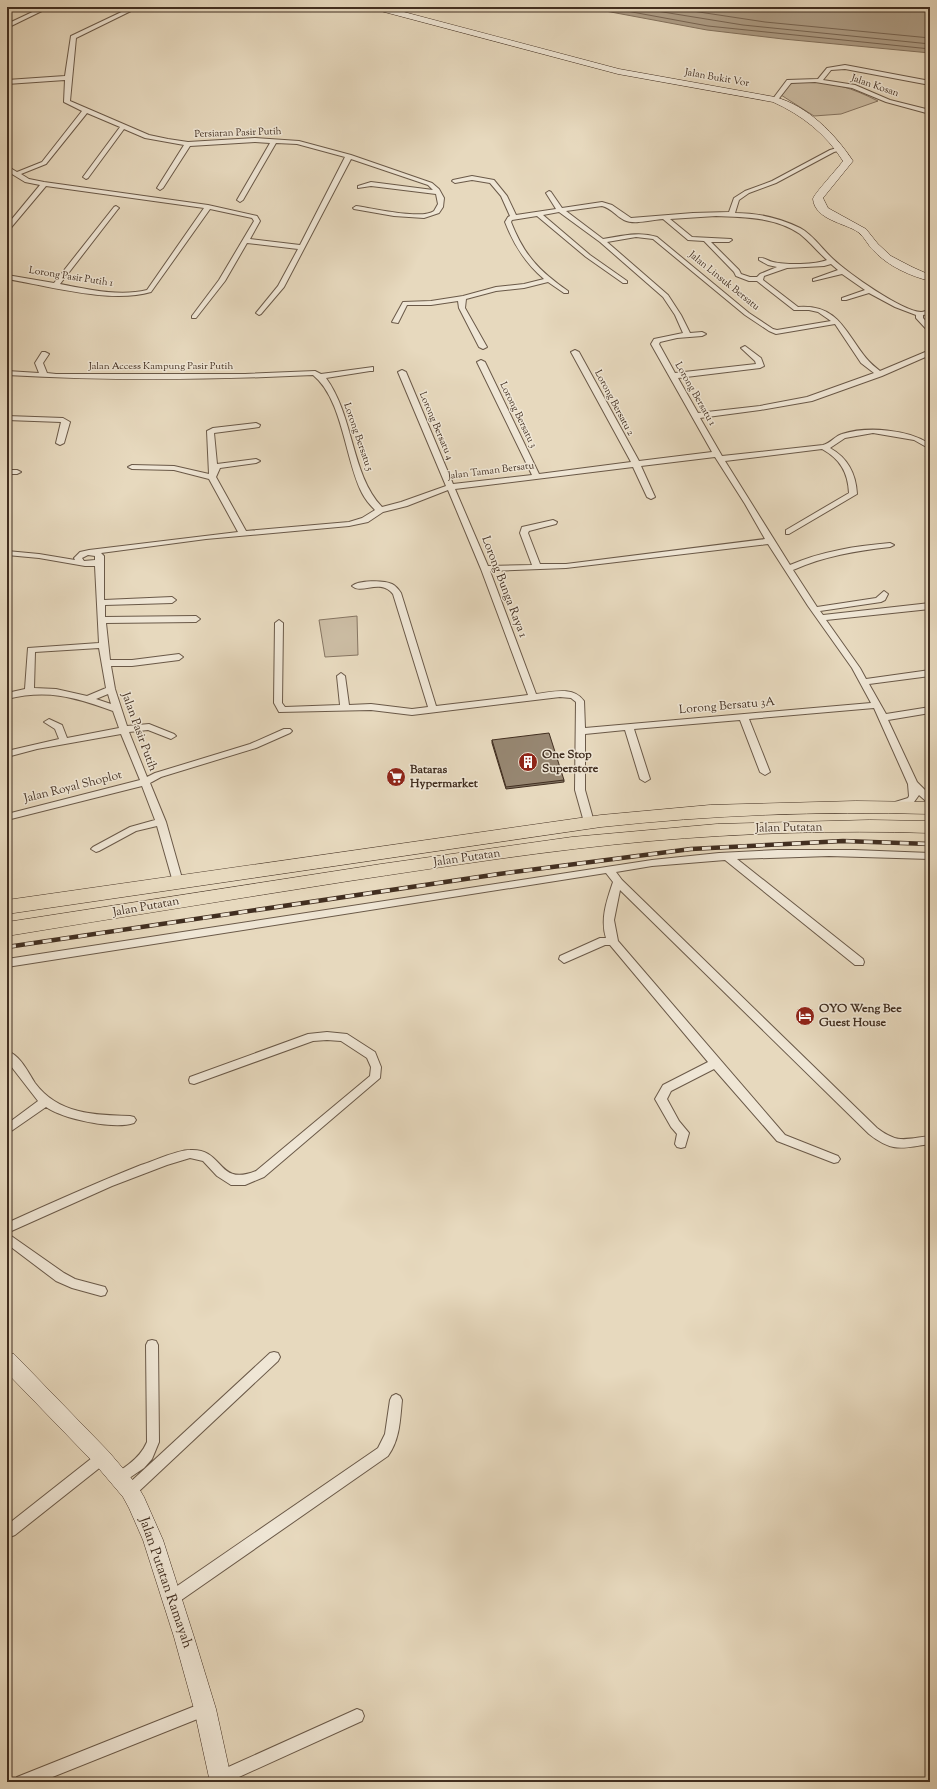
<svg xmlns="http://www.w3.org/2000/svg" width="937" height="1789" font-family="'Sorts Mill Goudy',serif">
	<rect width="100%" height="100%" fill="#e7d9be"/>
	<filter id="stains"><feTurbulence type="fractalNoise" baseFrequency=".005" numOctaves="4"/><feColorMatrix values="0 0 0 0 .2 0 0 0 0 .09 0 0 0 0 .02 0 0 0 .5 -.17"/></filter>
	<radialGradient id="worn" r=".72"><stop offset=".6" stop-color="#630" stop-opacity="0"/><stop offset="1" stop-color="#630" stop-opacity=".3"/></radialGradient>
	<path fill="#cbbca3" stroke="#867562" d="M804,81C835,83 850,87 878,101L841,114L814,116L781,95L790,84Z
		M357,616L358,655L325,657L319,620Z"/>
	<path fill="#af9f88" stroke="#83725e" d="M584,7H930V53L783,39L707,30Z"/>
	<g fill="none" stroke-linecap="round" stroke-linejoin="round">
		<path stroke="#786654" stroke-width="1" d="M605,7L708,26L930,49
			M632,7L743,25L930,44
			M666,7L765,22L930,38"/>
		<defs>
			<path id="street" d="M43,7H50L7,28V24Z
				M132,7H139L76,38L70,101L149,135L168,139L188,142L255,138L299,141L351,155L432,183L439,189L444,198L443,207L439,213L424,218L394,216L354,209L353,208L356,206C372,208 422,220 434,211L438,204L436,194L371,186L358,188V186L371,182L433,190L428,185L351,159L284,287L261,314L259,315L256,313L278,286L298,249L247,243L225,281L196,318H192V316L219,280L254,221L252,218L210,209L151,292C111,304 49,286 7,279V275L54,283L114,207L116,206L119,208L118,209L60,284C87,289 119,297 147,290L204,208L46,186L9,230L7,231V225L40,185L25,182L7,171V166L17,172L42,162L82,111L64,102L65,80L7,84V80L65,76L71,36ZM87,113L120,127L83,177L86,179L88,178L124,129L145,138L184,145L157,188L160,190L163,188L190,146L255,142L270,143L237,200L240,202L243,200L276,143L297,144L345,157L300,245L250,239L260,221L257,216L208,205L44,182L29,179L21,174L46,164Z
				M845,65L930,81V85L845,69L831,70L823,80L855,85L890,100L930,110V114L886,102L852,88L815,82L791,83L777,101L772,100L787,80L818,79L827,68Z
				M840,147L842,148V150L834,152L776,183L749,193L739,200L735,213C757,213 780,218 800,228C813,235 822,249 833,259C848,273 901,311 921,312C924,312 927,310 930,310V314L923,315V318L930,326V332L928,331L916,318V315L895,307L869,293L846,300H842V298L865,290L842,274L813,281V279L838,270L831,264L824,266L787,268L764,276L763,280L798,307C838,304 845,332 866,358C870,363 875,367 880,371L930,350V355L882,376L812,401L760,410L700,418L722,456L823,445C831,443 835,436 842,434C867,426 908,429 930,444V449L914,440L873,433L845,438L830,448C848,458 856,474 857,494L789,534H786V530L849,493C848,472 840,459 822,449L725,461L790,565C822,551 856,546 890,543L894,545L890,547C856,551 824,556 793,570L817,607L876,598L884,591L888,594L885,600L881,602L820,611L823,615L930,603V609L826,620L860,668L866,679L930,670V676L869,684L886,714L930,707V713L888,720L917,782L930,795V803L927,802L919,795L914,802L895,808L890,805L892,803L908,798L909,796L908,784L874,708L749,719L770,772L765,775L760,772L740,720L634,729L650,779L645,782L640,779L625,730L585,734V790L594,822L589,825L584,822L575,790L576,702L571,698L560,697L412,715L371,710L279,712L274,703L275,623L279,620L283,623L282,703L285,707L340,705L337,676L341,673L345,676L349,705L371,704L412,709L428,707L393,594C380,578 362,595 352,586C358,580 384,580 392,584C396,586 399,590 401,593L436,706L528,695L481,569L448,490L407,506L383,512L368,522L349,526L206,539L101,553L104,556V600L172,597L176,600L172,603L105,605V617L196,616L200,619L196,622L106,623L110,660H132L179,654L183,657L179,660L132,666H111L115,689L127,726L149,724L174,734L176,736L171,739L148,730L129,732L147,777L155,773L250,744L284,729H290L292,731L290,733L256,748L161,777L150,783L166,822L183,882L182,884H174L173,882L157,826L136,831L99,851L96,852L91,849L93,847L130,827L155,820L142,786L7,820V814L140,780L121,734L37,749L7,757V751L59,739L55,729L44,722L49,719L62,725L67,738L119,728L113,711C74,697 48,689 7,699V693L25,689L28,648L99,643L95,566H85L39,558L7,555V551L39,554L75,560L74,558L80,552L89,550L238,532L209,479L174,470L132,469L128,467L132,465L174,466L209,474L207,431L213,428L256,423L260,425L259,427L214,433L217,464L256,459L260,461L256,463L220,468L216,477L246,531L349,522L362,518L375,510C370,505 365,499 362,493C345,460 343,399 313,375C212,380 109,381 7,375V371L39,373L35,363L42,352H45L49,354L43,363L47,373L56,374H245L315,371L321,374L373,367V371H370L326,378C354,416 351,475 382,507L401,502L446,486L398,372L402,370L406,372L453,484L532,475L477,362L481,360L485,362L539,474L631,462L571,352L575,350L579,352L639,461L712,452L651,344L654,339L683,333L675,315L663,297L600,242L559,212L543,215L590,255L627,281V283H623L586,257L537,216L512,220L511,222C524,255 539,271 568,291V293H564L548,282L524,288L496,291L466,299L465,308L487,347L483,349L479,347L459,308L458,301L431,305H407L398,323L392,322L403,302L431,301L463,296L496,287L524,284L544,279C525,263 514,245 505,222L508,217L510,216L501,196L490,183L472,180L455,183L452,181L453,180L472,176L494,180L507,196L516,215L556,209L546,193L549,191L551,192L562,208L602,202L612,205L631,218L693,213L729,212L734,198L745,191L772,181L830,150ZM602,206C611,208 616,216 624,220C634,225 651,220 663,219L688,240L704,241L734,272L736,276L749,281H757L794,310H809L818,312L831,321L777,330L773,329L749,313L657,237C639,231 622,236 603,239L566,211ZM716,216C744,217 776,217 800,234C810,242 818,252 827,260C815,265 786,265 773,262C768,261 764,257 759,258V260L768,265L777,267L760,274L757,277H750L741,274L739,270L711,242H729L732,240L731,239L692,237L670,219ZM636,237L653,239L745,315L769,331L776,334L835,324L861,363L874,373L807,397L760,406L698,413L678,378L760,368L764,366L761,358L745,346L741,348L755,361L756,364L675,373L659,344L660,342L677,338L702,336L706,334L702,332L690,333L681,315L668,295L607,242ZM715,457L745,504L765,539L566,564H540L528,533L529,531L556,524L557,522L553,520L522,527L520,533L532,565L488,566L455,489L633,467L647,497L651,499L655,497L641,466ZM768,544L808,606L852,668L871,703L585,728L584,701C573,686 553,692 536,694L490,571L566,568ZM88,555L95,556V560L84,561L82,558ZM99,648L106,688L87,696L56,689L34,688L35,652ZM108,694L111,704L96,699Z
				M7,416L63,418L70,422L64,443L60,445L56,443L61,422L7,420Z
				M7,470H17L21,472L17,474H7Z
				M778,850H854L930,853V859L829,856L737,859L863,959L864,962L863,965H855L725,860L652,866L616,872L622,880L877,1128C898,1144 905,1139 930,1136V1144C902,1148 893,1153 869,1134L620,890L614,920L618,941L785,1135L838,1156L840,1159L838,1162L834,1163L777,1141L714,1069L671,1091L667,1099L679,1121L689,1133L685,1147L681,1148L677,1147L675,1144L677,1134L671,1127L655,1099L663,1085L708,1062L610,945H605L564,963L559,959L560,956L600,938H606C600,919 607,900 613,882L606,873L7,967V959L652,860L719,853Z
				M327,1032L347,1034L375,1052L381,1067L380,1078L264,1177L245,1185H231L217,1176L203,1161L190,1158L167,1165L112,1186L7,1233V1223C51,1203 96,1183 141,1165C154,1161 177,1150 190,1150C225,1148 216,1187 256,1171L370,1076L371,1067L367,1058L341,1041L327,1040L313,1041L194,1084L190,1083L189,1080L190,1077L308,1034Z
				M7,1051C20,1055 28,1072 35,1083C58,1114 94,1115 130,1116L134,1117L136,1120L134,1123C114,1130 63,1119 46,1107L7,1134V1124L38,1101L7,1061Z
				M7,1233L64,1273L75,1279L105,1287L107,1291L105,1295L101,1296L72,1288L56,1281L7,1244Z
				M152,1340L156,1341L158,1345L159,1442L152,1459L144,1468L119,1485L114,1483L112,1479C116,1472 123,1469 129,1464C137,1458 143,1451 147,1442L146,1345L148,1341Z
				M274,1352L278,1353L280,1357L278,1361L135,1495L130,1497L125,1495L123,1491L125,1487L270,1353Z
				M396,1394L400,1396L402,1400C400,1420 400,1439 388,1456L177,1603L172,1604L167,1603L165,1598L167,1593L378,1448L385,1434L390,1400L392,1396Z
				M102,1452L107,1454L108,1458L107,1462L15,1535L10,1537L7,1536V1525L97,1454Z
				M205,1702L210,1704L212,1709L210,1714L40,1782H15L17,1777Z
				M357,1709L362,1711L364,1716L362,1721L228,1782H214L213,1778L215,1773Z"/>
			<path id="secondary" d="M372,7H385L619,69L775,97C808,106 835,134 853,161L823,198L828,208L866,229L878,244L891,256L912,267L930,275V281C910,276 888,266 874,251C868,246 865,237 858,232C845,223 815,220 813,199C813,195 839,167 843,161C826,134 802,115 773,102L618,74L373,9Z
				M7,1352L14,1354L109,1452L137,1485L144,1497L163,1540L194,1637L216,1709L232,1782H210L194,1709L174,1637L143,1540L129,1508L123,1497L95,1464L7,1373Z"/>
			<path id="highway" d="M856,801L930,802V814C820,811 711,815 601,827L7,914V900L601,815L710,805Z
				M870,820L930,821V833C836,830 743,833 650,841C549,850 449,866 349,881C235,899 121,917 7,936V922L381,864L572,837L717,824Z"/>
		</defs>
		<use href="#street" stroke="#6a5948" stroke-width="2"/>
		<use href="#secondary" stroke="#412e20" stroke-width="1"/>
		<use href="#highway" stroke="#412e20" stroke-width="1"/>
		<use href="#street" fill="#efe6d5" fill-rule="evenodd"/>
		<use href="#secondary" fill="#efe6d5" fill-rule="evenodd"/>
		<use href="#highway" fill="#e7d9be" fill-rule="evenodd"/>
		<defs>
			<path id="rail" d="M7,947L499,874L691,849L843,841L930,844"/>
		</defs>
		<use href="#rail" stroke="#412e20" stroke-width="4.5"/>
		<use href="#rail" stroke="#efe6d5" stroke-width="3" stroke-dasharray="9" stroke-linecap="butt"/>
	</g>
	<path fill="#827462" stroke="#412e20" d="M492,740L564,780V782L506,789L492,743Z"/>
	<path fill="#978772" stroke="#412e20" d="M549,733L564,780L506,787L492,740Z"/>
	<defs>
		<symbol id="building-disc" viewBox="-11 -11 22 22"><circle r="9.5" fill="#8f2418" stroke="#efe6d5"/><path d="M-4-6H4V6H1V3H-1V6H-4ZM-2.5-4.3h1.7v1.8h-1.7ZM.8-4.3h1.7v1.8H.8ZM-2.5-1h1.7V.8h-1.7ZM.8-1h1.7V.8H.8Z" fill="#fff"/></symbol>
		<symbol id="supermarket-disc" viewBox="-11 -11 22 22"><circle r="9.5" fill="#8f2418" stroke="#efe6d5"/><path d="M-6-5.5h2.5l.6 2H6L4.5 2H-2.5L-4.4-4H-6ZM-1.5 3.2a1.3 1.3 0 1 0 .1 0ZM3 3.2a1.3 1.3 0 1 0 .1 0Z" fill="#fff"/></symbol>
		<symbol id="hotel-disc" viewBox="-11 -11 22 22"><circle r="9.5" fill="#8f2418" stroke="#efe6d5"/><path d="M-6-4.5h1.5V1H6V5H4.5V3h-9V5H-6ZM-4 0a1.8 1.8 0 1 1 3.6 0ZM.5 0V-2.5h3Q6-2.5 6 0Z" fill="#fff"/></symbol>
	</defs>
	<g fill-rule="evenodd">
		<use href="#building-disc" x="517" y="751" width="22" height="22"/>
		<use href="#supermarket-disc" x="385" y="766" width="22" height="22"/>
		<use href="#hotel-disc" x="794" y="1005" width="22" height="22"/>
	</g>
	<g text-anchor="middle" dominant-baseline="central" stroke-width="3" stroke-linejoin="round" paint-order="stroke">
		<g font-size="10" fill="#412e20" stroke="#efe6d5">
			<text transform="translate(717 78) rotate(10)">Jalan Bukit Vor</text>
			<text transform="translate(875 86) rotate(19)">Jalan Kosan</text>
			<text transform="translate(238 133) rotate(-2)">Persiaran Pasir Putih</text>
			<text transform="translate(71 277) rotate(9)">Lorong Pasir Putih 1</text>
			<text transform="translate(724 281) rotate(39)">Jalan Linsuk Bersatu</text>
			<text x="161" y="366">Jalan Access Kampung Pasir Putih</text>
			<text transform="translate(695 394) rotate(60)">Lorong Bersatu 1</text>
			<text transform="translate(614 403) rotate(62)">Lorong Bersatu 2</text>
			<text transform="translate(518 415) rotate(64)">Lorong Bersatu 3</text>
			<text transform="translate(436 426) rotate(67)">Lorong Bersatu 4</text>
			<text transform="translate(358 437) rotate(71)">Lorong Bersatu 5</text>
			<text transform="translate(491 471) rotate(-7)">Jalan Taman Bersatu</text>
		</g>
		<g font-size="12" fill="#412e20" stroke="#efe6d5">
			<text transform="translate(504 587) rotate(69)">Lorong Bunga Raya 1</text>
			<text transform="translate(727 706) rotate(-5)">Lorong Bersatu 3A</text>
			<text transform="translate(139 732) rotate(70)">Jalan Pasir Putih</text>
			<text transform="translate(73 787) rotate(-14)">Jalan Royal Shoplot</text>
			<text transform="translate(789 828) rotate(-1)">Jalan Putatan</text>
			<text transform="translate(467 858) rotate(-8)">Jalan Putatan</text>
			<text transform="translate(146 907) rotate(-10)">Jalan Putatan</text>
		</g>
		<g font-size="12" font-weight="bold" fill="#412e20" stroke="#efe6d5" text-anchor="start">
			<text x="542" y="755">One Stop<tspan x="542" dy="14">Superstore</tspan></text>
			<text x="410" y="770">Bataras<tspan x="410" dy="14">Hypermarket</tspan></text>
			<text x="819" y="1009">OYO Weng Bee<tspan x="819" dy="14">Guest House</tspan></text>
		</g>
		<g font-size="14" fill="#412e20" stroke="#efe6d5">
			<text transform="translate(165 1583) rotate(71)">Jalan Putatan Ramayah</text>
		</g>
	</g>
	<rect width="937" height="1789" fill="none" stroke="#e7d9be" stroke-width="24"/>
	<rect x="8" y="8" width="921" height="1773" fill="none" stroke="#412e20" stroke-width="2"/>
	<rect x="12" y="12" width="913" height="1765" fill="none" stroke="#412e20"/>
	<rect width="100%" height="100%" filter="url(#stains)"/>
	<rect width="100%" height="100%" fill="url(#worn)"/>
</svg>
